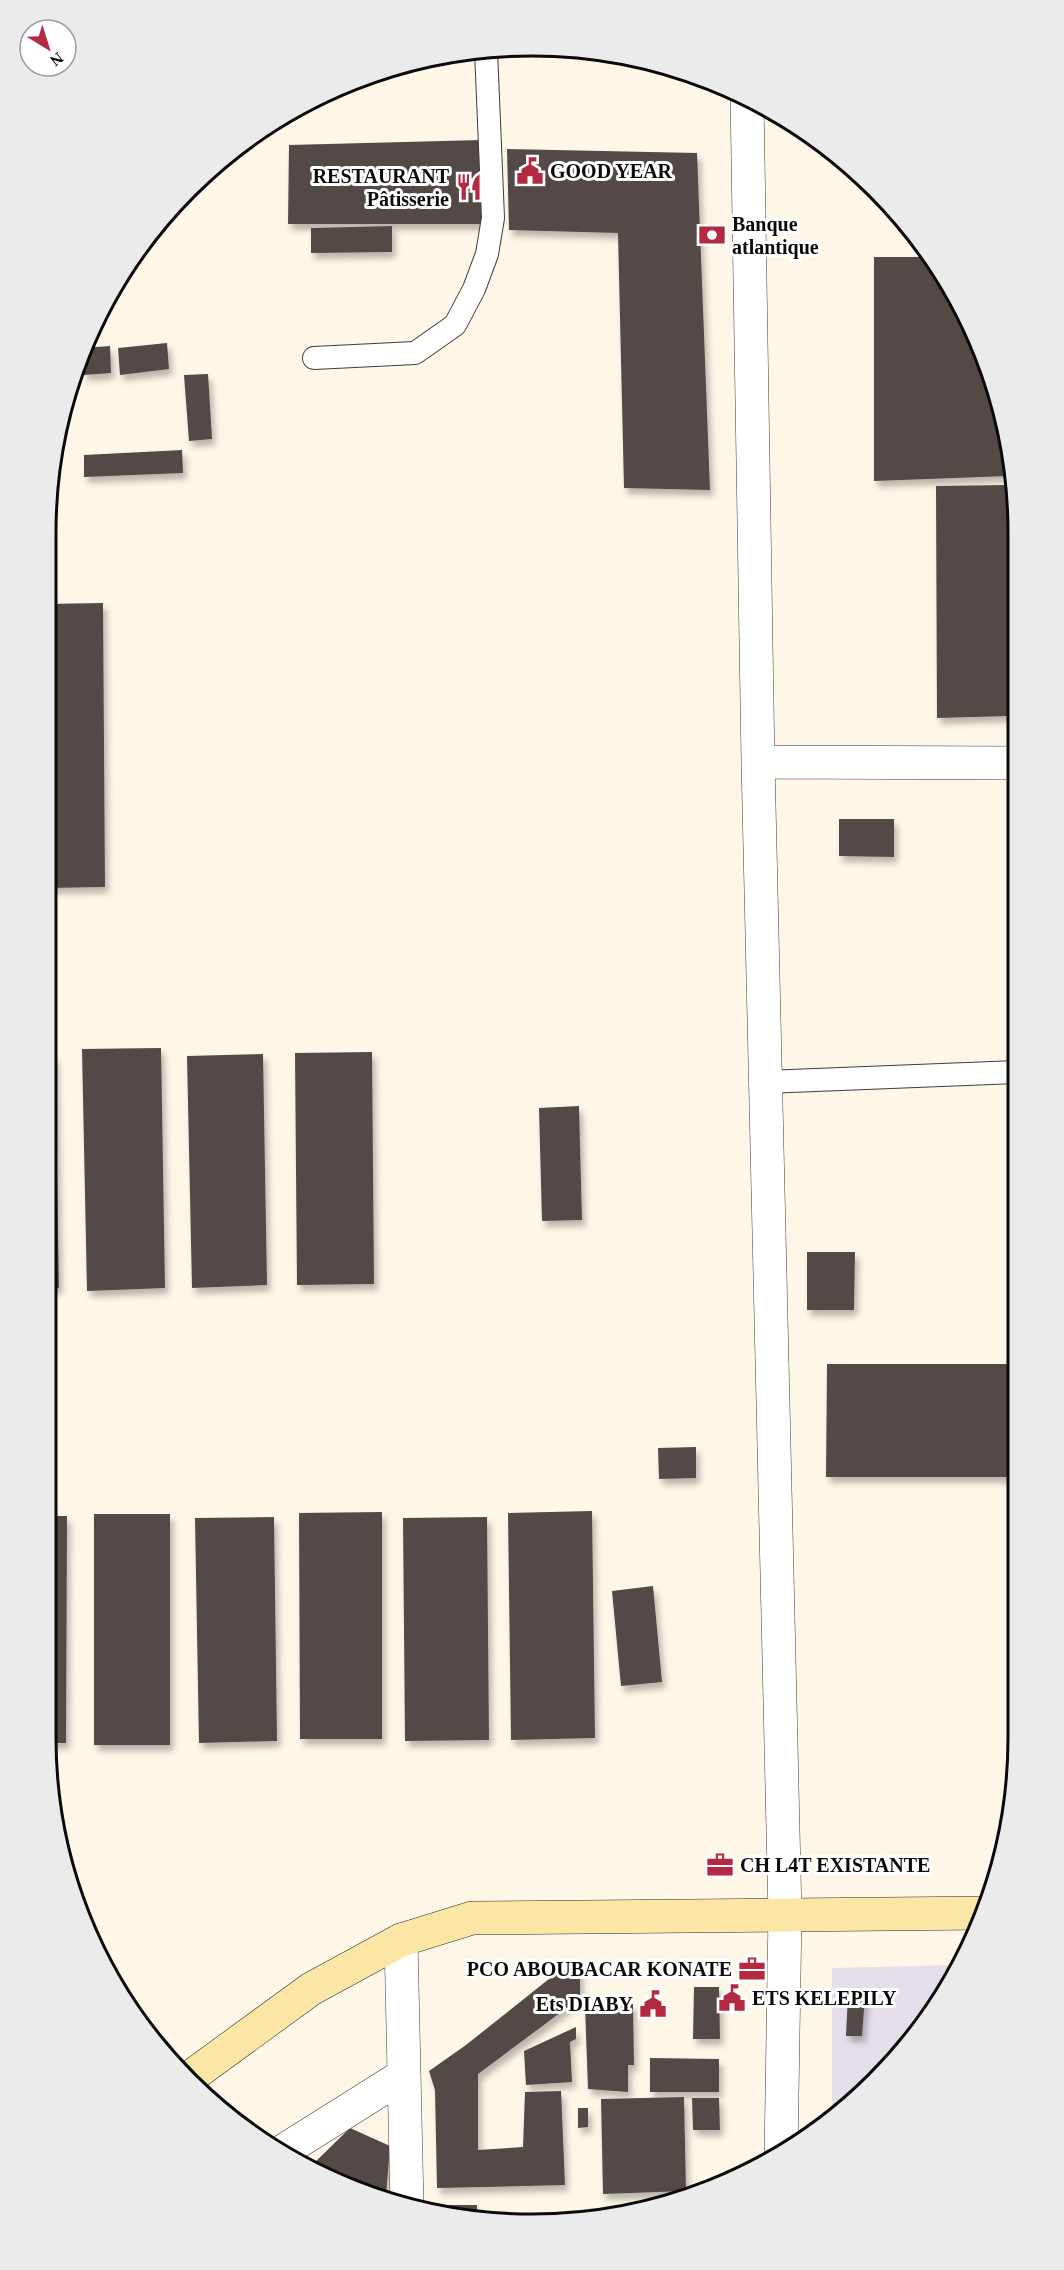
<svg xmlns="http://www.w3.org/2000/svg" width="1064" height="2270" font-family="'Times New Roman',serif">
	<defs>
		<filter id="shadow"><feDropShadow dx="3.5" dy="6" stdDeviation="3" flood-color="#0004"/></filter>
	</defs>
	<rect width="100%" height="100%" fill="#fef7e8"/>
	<path fill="#e6dee9" d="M956,1965L898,2059L832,2113V1968Z"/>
	<path fill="#524a47" filter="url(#shadow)" d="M481,140L485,224H288L289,145Z
		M507,149L697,153L710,490L624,488L618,233L509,230Z
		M392,226V252L311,253V228Z
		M874,257H931L982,345L1008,444V476L874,481Z
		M167,343L169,369L120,375L118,348Z
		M110,346L111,373L84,375L82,348Z
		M208,374L212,439L189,441L184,375Z
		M182,450L183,473L84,477V455Z
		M1008,485L1009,716L937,718L936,486Z
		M103,603L105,887L45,888V604Z
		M839,819H894V857L839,856Z
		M161,1048L165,1288L87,1291L82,1049Z
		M372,1052L374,1284L297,1285L295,1053Z
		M263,1054L267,1285L192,1288L187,1056Z
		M55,1056L59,1288L45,1289V1057Z
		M579,1106L582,1220L542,1221L539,1108Z
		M807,1252H855L854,1310H807Z
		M827,1364H1011L1010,1477H826Z
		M696,1447V1478L659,1479L658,1448Z
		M592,1511L595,1738L511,1740L508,1513Z
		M382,1512V1739H300L299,1513Z
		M94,1514H170V1745H94Z
		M45,1516H67L66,1743H46L45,1738Z
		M274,1517L277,1741L199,1743L195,1518Z
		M487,1517L489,1740L405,1741L403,1518Z
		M653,1586L662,1682L621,1686L612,1591Z
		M580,1968V1998L478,2074V2150L523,2147L525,2092L561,2091L565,2185L437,2188L435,2090L429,2071L466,2045L559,1971Z
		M694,1987H719L720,2039H693Z
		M848,1995L865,1996L862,2036H846Z
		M633,2004L634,2065H628V2092L588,2089L585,2006Z
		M576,2027V2039L570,2042L572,2082L526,2085L524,2051Z
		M650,2058L719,2059V2092H650Z
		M684,2097L686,2191L603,2194L601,2099Z
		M692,2098H719L720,2130H693Z
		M578,2108H588V2127L578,2128Z
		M350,2128L390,2146L386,2196L309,2168Z
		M435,2205H477V2217L437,2216Z"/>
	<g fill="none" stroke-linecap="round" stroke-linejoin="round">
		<defs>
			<path id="lane" d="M314,358L415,353L455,325L474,289L487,254L493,218L486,50
				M765,1082L1017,1072"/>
			<path id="street" d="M747,99L758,762L785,1915L781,2155
				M758,762L1016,763
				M401,1940L407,2204
				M280,2153L404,2075"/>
			<path id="secondary" d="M189,2078L311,1989L401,1940L472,1918L985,1913"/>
		</defs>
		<use href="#lane" stroke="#3d3d3d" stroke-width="24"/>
		<use href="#street" stroke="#3d3d3d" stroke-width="34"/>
		<use href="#secondary" stroke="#2c2c2c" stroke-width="34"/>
		<use href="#lane" stroke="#fff" stroke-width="22"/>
		<use href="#street" stroke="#fff" stroke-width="33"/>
		<use href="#secondary" stroke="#fce6a5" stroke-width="33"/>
	</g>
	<defs>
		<symbol id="civic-bare" viewBox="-9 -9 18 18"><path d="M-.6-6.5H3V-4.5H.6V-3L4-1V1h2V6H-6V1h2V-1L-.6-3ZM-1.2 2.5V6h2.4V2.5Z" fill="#b42842" stroke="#fff" stroke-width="2.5" paint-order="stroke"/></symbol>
		<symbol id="restaurant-bare" viewBox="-9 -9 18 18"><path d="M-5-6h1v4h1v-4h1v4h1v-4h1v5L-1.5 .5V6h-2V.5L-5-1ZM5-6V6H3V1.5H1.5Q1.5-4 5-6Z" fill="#b42842" stroke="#fff" stroke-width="2.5" paint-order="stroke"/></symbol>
		<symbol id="bank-bare" viewBox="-9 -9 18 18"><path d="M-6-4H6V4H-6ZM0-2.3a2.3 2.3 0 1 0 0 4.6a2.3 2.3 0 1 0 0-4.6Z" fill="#b42842" stroke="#fff" stroke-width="2.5" paint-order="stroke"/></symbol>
		<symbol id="office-bare" viewBox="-9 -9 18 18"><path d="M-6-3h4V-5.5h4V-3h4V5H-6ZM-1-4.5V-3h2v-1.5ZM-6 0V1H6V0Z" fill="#b42842" stroke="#fff" stroke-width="2.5" paint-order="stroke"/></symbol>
	</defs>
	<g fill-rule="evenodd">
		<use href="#civic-bare" x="511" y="152" width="38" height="38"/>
		<use href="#restaurant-bare" x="450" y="168" width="38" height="38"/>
		<use href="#bank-bare" x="693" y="216" width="38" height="38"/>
		<use href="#office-bare" x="701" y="1846" width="38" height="38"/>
		<use href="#office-bare" x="733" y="1950" width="38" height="38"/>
		<use href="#civic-bare" x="713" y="1979" width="38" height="38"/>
		<use href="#civic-bare" x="634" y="1985" width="38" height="38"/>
	</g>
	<g text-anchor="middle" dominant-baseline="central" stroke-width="6" stroke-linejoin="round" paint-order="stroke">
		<g font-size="20" font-weight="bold" fill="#0a0a0a" stroke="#fff" text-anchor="start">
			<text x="550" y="171">GOOD YEAR</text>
			<text x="449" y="176" text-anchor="end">RESTAURANT<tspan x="449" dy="23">Pâtisserie</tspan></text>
			<text x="732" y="224">Banque<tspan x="732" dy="23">atlantique</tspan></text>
			<text x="740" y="1865">CH L4T EXISTANTE</text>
			<text x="732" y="1969" text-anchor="end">PCO ABOUBACAR KONATE</text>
			<text x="752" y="1998">ETS KELEPILY</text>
			<text x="633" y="2004" text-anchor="end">Ets DIABY</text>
		</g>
	</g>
	<path d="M0 0H1064V2270H0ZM532 56H532A476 476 0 0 1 1008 532V1738A476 476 0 0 1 532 2214H532A476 476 0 0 1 56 1738V532A476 476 0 0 1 532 56Z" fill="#ebebeb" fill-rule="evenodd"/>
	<path fill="none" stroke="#0a0a0a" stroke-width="3" d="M532 56H532A476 476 0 0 1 1008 532V1738A476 476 0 0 1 532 2214H532A476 476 0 0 1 56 1738V532A476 476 0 0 1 532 56Z"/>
	<g transform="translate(48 48) rotate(142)"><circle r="28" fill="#ffffff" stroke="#9d9d9d" stroke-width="1.5"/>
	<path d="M0-4.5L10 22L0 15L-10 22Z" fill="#b42842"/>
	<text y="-9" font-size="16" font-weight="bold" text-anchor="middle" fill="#0a0a0a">N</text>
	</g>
</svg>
